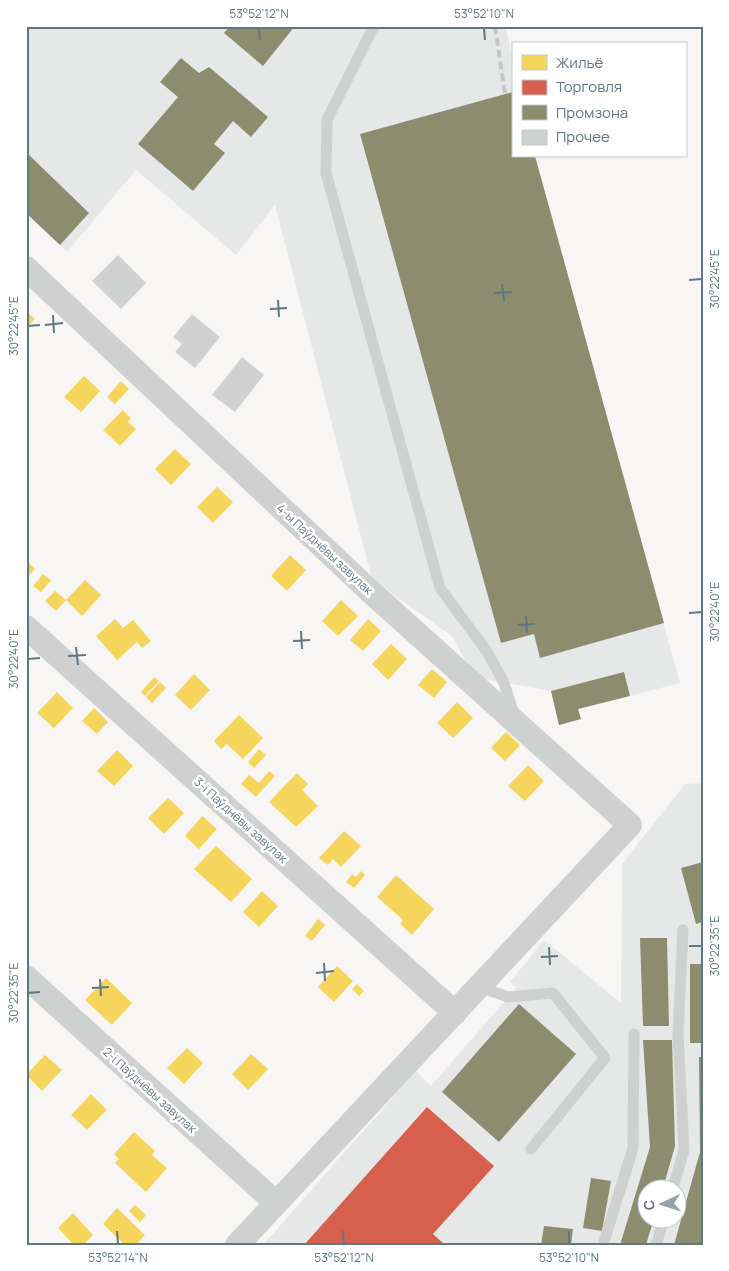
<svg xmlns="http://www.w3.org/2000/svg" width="729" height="1271" font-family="Manrope,sans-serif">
	<rect width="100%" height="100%" fill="#f7f6f5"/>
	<path fill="#e6e8e7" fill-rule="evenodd" d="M26,26H506L513,65V156H535L680,683L578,709L581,719L559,725L551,691L474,677L453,637L372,579L275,205L236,255L136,170L67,252L26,213Z
		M703,783V1245H263L416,1071L431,1086L516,988L510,982L544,940L621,1003L622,864L685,784ZM646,1188H676V1218H646Z"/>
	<path fill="#f6d55c" d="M26,311L35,319L26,328Z
		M84,376L100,391L81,412L64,397Z
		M121,381L129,389L115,404L107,397Z
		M123,410L131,418L128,422L136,429L120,446L103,430Z
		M175,449L191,464L171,485L155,469Z
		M217,487L233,502L213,523L197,507Z
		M290,555L306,570L287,591L271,576Z
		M29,563L35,569L26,579V566Z
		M43,574L51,580L41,592L33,586Z
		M85,580L101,595L82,616L66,600Z
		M55,591L66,600L56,611L45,601Z
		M341,600L358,616L338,636L322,621Z
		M115,619L123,628L133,620L151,641L142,648L137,642L117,660L96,636Z
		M368,619L381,631L363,651L350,640Z
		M391,644L407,659L388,680L372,664Z
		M432,669L447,682L434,698L418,685Z
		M194,674L210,690L191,710L175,695Z
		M154,677L159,681L145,696L141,692Z
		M160,682L166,688L152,703L146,697Z
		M57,692L73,708L54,728L37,713Z
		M457,702L473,718L453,738L437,723Z
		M94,708L108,722L97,734L82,721Z
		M239,715L263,738L243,759L227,744L221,749L214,741Z
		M506,732L520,745L505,761L491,748Z
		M259,749L266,755L254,768L248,762Z
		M117,750L133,766L114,786L97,771Z
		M528,765L544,781L525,801L508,786Z
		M269,771L275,776L256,797L241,784L249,775L259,783Z
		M297,773L308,784L302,790L318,806L296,827L269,802Z
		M168,798L184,813L164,834L148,818Z
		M202,816L217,829L199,849L185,836Z
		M344,831L361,846L341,867L333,859L328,865L319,858Z
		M216,846L252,879L231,902L194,869Z
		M361,871L365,875L354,888L346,882L352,874L356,877Z
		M396,875L434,909L412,935L400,924L403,920L377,897Z
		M262,891L278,906L259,927L243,912Z
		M318,919L325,925L312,941L305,936Z
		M337,966L353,981L334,1002L318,987Z
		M106,978L132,1003L112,1025L85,1000Z
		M357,984L364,991L359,996L352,989Z
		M187,1048L203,1063L184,1084L167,1068Z
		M251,1054L268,1069L248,1090L232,1074Z
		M45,1055L62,1070L42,1091L26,1075Z
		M91,1094L107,1110L87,1130L71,1115Z
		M134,1132L155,1151L152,1155L167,1168L146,1192L115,1163L119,1159L114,1154Z
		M135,1205L146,1215L140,1222L129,1211Z
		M117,1208L145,1235L136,1245H125L103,1224Z
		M73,1213L93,1235L83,1245H74L58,1228Z"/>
	<path fill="#d6604d" d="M427,1107L494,1166L433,1234L445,1245H304Z"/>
	<path fill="#8c8c6e" d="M230,26H295L263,66L224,33Z
		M181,58L199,73L209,67L268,117L251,137L233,121L214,144L225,153L193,191L138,144L178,97L160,82Z
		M513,92V156H535L664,623L540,658L534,634L501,643L360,134Z
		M26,152L89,213L60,245L26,213Z
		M624,672L630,696L578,709L581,719L559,725L551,691Z
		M703,862V922L696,924L681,868Z
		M640,938H667L669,1026H643Z
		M690,964H703V1043H690Z
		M519,1004L576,1054L499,1142L442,1092Z
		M643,1040H672L675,1146L663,1188H646V1218H654L646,1245H620L650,1147Z
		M699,1057H703V1245H674L700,1152Z
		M591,1178L611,1181L602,1231L583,1228Z
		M544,1226L573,1229L571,1245H541Z"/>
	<path fill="#d0d2d2" d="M118,255L146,283L121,309L92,281Z
		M192,314L220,337L195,368L175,352L182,344L173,337Z
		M242,357L264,375L235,412L212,395Z"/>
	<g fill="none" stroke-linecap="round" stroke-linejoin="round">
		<path stroke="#cfd0d0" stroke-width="11" d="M374,26L327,120L326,173L440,588L488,653L504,683L514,714
			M480,987L508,997L553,993L605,1058L531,1149
			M673,1188L684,1150L678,1033L683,930
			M603,1245L633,1148L634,1034
			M656,1245L664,1218"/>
		<path stroke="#cfd0d0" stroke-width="24" d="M26,268L372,593L630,825L237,1245
			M26,627L455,1013
			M26,977L275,1202"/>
		<path stroke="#c4c6c7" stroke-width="4" stroke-dasharray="8 4" stroke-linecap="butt" d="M495,26L505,94"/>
	</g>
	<path fill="none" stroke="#607782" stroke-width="2" d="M259,28L260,40M484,28L485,40M689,280L702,279M502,284L504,301M494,293L512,292M278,300L279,317M270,309L287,308M53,315L54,333M45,325L63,323M28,326L40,325M689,613L702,612M526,616L527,633M517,625L535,624M301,631L302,649M293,641L310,640M76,647L78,665M68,656L86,655M28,659L40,658M689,946H702M549,947L550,965M541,957L558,956M324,963L325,981M316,973L334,971M100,979L101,996M92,988L109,987M28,993L40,992M117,1231L118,1244M343,1231L344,1244M569,1231V1244"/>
	<g text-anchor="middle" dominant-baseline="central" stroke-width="5" stroke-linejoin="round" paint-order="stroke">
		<g font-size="12" fill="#607782" stroke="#fff">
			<text transform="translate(325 549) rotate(43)">4-ы Паўднёвы завулак</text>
			<text transform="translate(241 820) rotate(42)">3-і Паўднёвы завулак</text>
			<text transform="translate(150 1090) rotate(42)">2-і Паўднёвы завулак</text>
		</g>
	</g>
	<rect width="729" height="1271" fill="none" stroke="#ffffff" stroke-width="55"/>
	<rect x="512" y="42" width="175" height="115" fill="#ffffff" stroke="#bfc9cd"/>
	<rect x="522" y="55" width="25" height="15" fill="#f6d55c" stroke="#bfc9cd"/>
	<text x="556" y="68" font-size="15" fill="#607782">Жильё</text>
	<rect x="522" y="80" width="25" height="15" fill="#d6604d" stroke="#bfc9cd"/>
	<text x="556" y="92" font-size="15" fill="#607782">Торговля</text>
	<rect x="522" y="105" width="25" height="15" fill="#8c8c6e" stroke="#bfc9cd"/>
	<text x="556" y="118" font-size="15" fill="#607782">Промзона</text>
	<rect x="522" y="130" width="25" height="15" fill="#d0d2d2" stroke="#bfc9cd"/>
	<text x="556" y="142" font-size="15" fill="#607782">Прочее</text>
	<g transform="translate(662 1204) rotate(266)"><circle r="24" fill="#ffffff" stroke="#bfc9cd"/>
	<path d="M0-4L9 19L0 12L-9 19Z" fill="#95a3aa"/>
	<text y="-8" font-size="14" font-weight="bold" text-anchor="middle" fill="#607782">С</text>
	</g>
	<rect x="28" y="28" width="674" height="1216" fill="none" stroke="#607782" stroke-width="2"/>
	<g font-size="12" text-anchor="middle" fill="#607782">
		<text x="259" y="18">53°52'12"N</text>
		<text x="484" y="18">53°52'10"N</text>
		<text transform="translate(715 279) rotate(-90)" y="4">30°22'45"E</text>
		<text transform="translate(14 326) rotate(-90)" y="4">30°22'45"E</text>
		<text transform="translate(715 612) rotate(-90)" y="4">30°22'40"E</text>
		<text transform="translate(14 659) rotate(-90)" y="4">30°22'40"E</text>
		<text transform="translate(715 946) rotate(-90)" y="4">30°22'35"E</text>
		<text transform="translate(14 993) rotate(-90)" y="4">30°22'35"E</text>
		<text x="118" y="1262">53°52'14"N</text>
		<text x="344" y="1262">53°52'12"N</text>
		<text x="569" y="1262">53°52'10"N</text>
	</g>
</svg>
